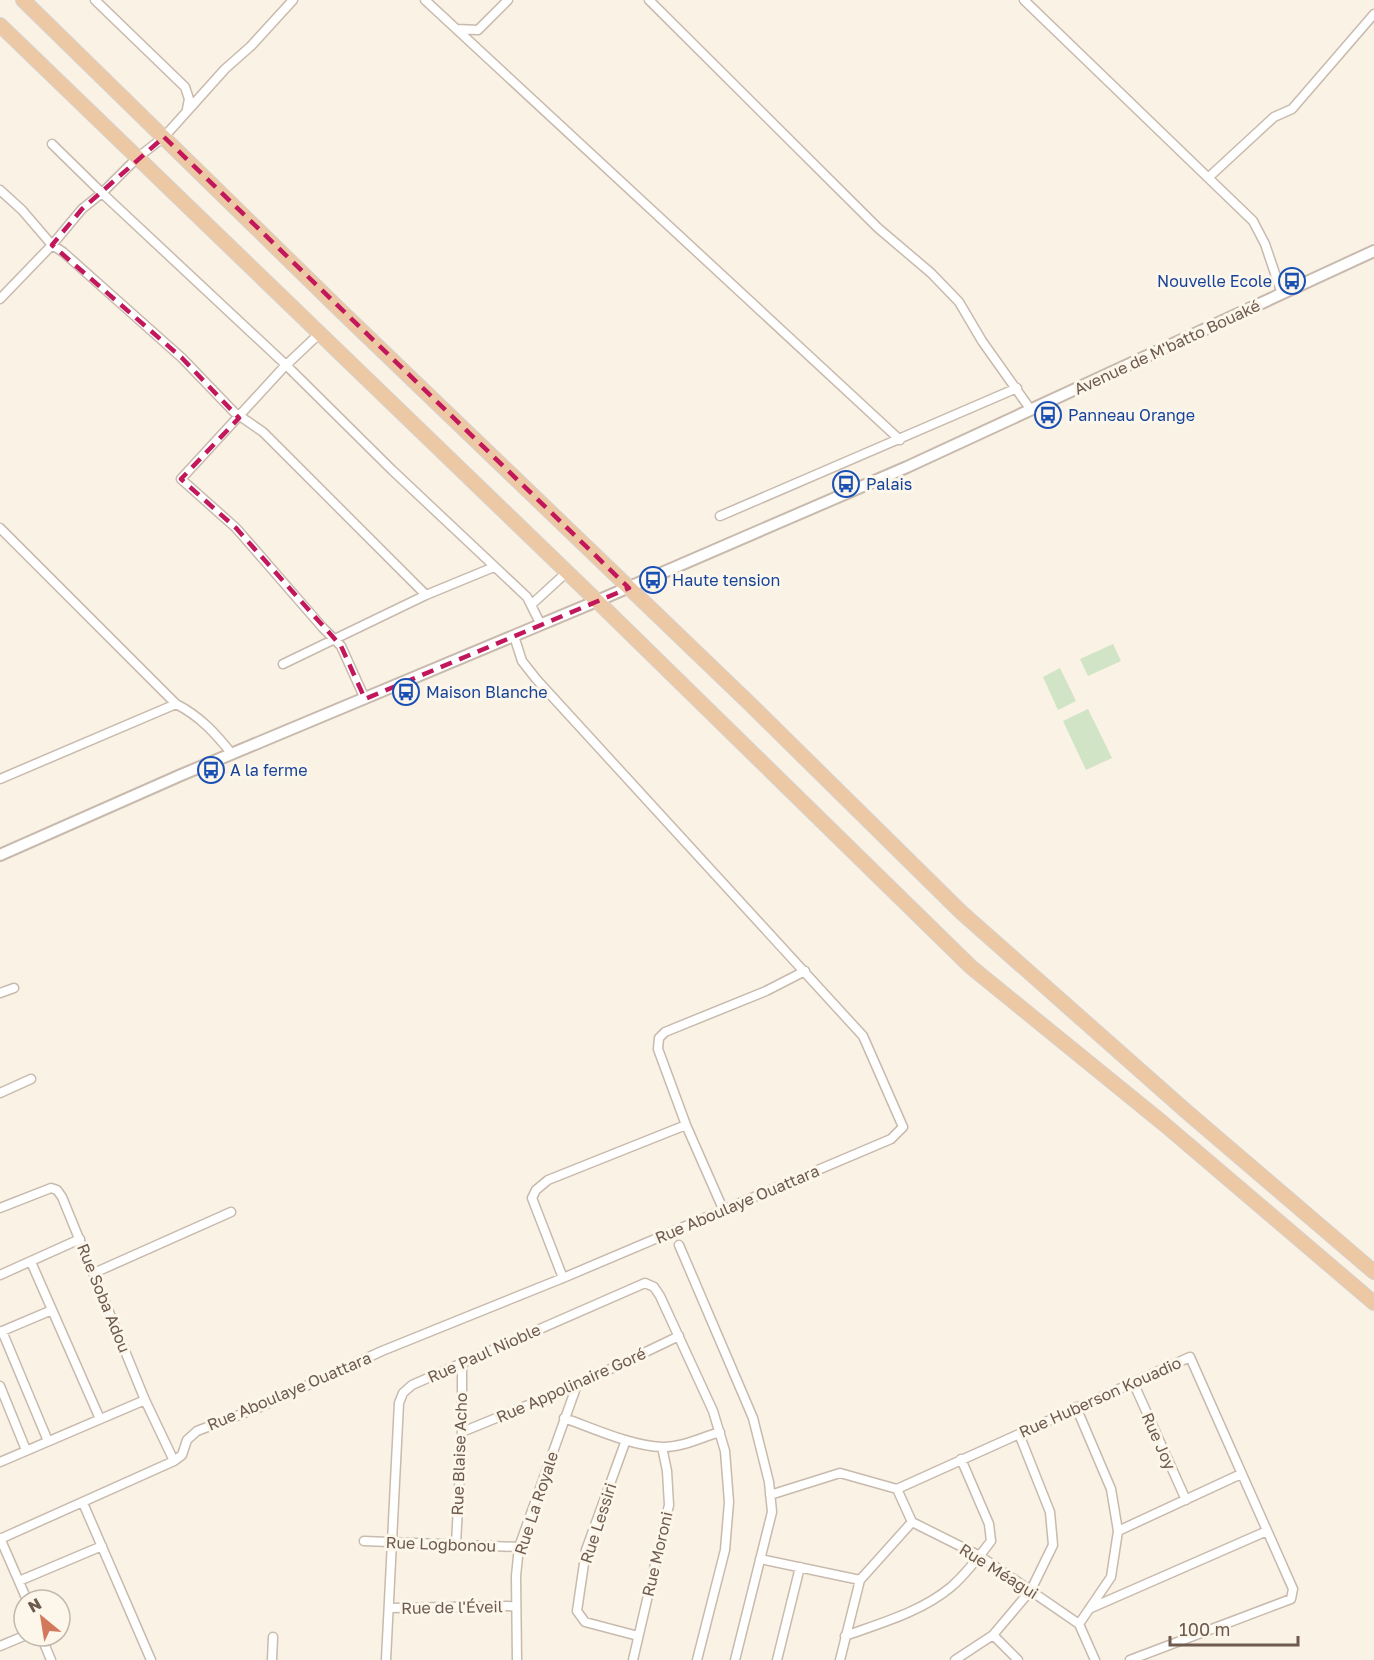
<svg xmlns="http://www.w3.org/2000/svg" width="1374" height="1660" font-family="'Golos Text',sans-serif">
	<rect width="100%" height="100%" fill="#f9f2e5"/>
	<path fill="#d1e4c6" d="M1113,644L1121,661L1088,676L1080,659Z
		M1060,668L1076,701L1058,710L1043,677Z
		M1088,709L1112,758L1086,770L1063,721Z"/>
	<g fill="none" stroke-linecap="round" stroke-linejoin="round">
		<defs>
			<path id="minor" d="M95,0L185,87L189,99L187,109
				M425,0L900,440
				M649,0L878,228L931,273L959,302L982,341L1031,410
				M1024,0L1253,221L1265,244L1282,294
				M457,29L478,30L508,0
				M52,144L102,193L286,365L392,470L527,597L541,625
				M1209,177L1274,117L1292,109L1374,14
				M0,190L22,210L52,245L63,252L182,358L234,412L263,432L426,595
				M0,299L52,245L82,209L102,193L137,158L164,137L225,69L251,46L293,0
				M320,333L283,368L181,479L236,528L323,628L341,646L365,699
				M720,516L1017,388
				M0,528L176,704C200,716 216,734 232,754
				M532,604L567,572
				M283,664L426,595L494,567
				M0,779L176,704
				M0,993L14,988
				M0,1093L31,1079
				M686,1125L723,1209
				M0,1208L51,1188L57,1190L62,1197L145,1400L174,1461
				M679,1245L753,1418L769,1482L772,1512L735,1660
				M31,1262L100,1419
				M94,1273L231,1212
				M0,1275L80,1239
				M563,1278L532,1198L536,1190L548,1180L686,1125L658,1049L659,1038L665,1032L766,991L805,971
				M2,1331L48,1441
				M0,1332L52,1310
				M1133,1382L1186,1500
				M0,1386L26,1450
				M1076,1407L1111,1489L1118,1531L1111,1577L1079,1624
				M564,1418C593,1428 631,1446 662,1447C681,1448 702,1437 720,1432
				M462,1432L577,1385L679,1336
				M626,1440L586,1550L577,1611L585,1622L638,1636
				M0,1462L145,1400
				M897,1489L912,1522L980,1556L1079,1624L1095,1660
				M770,1495L840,1473L897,1489L1190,1357L1293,1589L1291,1599L1130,1660
				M83,1503L151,1660
				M1118,1531L1241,1474
				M0,1538L27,1600
				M0,1539L174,1461L182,1455L187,1440L197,1431L260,1407L382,1351L563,1278L891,1139L903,1127L863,1036L537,680L522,661L514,636
				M364,1541L519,1547
				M456,1544L462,1432V1363
				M760,1559L860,1580L912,1522
				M19,1581L102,1546
				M389,1608L516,1606
				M1091,1608L1267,1531
				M993,1635L1018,1660
				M41,1636L51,1660
				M845,1636C881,1623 921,1612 951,1587C966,1574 979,1557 991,1541L989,1524L961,1459
				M0,1646L24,1636
				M272,1660L273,1637
				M386,1660L399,1403L403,1393L412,1385L645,1283L654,1287L660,1296L713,1411L725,1451L729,1502L725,1550L697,1660
				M517,1660L516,1576L519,1547L577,1385
				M633,1660L669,1505L667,1471L662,1447
				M777,1660L800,1567
				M840,1660L860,1580
				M955,1660L993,1635L1031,1590L1053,1545L1050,1512L1019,1434"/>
			<path id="tertiary" d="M0,855L181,775L597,601L907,467L1374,251"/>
			<path id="trunk" d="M23,0L341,311L748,702L961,912L1187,1112L1374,1272
				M0,25L597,601L971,967L1164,1124L1374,1303"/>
		</defs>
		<use href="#minor" stroke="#c8baad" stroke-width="11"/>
		<use href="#tertiary" stroke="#c8baad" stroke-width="14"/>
		<use href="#trunk" stroke="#d6d1cd" stroke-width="16"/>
		<use href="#minor" stroke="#fff" stroke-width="8"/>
		<use href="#tertiary" stroke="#fff" stroke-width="10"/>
		<use href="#trunk" stroke="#edc8a5" stroke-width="14"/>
	</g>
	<path fill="none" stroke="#c2185b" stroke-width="4.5" stroke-dasharray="12 8" stroke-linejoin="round" d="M164,137L629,588L365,699L341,646L236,528L181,479L239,418L182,358L52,245L82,209Z"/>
	<defs>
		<symbol id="bus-ring" viewBox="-11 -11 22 22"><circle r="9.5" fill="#fcf6eb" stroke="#1a4fb4" stroke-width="1.5"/><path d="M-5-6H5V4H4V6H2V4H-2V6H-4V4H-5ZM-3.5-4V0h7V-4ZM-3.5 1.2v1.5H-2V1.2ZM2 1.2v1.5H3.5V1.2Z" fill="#1a4fb4"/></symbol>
	</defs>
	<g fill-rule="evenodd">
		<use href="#bus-ring" x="1277" y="266" width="30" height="30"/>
		<use href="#bus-ring" x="1033" y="400" width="30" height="30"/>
		<use href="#bus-ring" x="831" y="469" width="30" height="30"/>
		<use href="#bus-ring" x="638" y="565" width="30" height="30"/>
		<use href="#bus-ring" x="391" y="677" width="30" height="30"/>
		<use href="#bus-ring" x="196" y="755" width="30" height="30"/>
	</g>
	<g text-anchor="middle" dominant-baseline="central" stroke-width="6" stroke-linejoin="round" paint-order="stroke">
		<g font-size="16" fill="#164399" stroke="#fcf6eb" text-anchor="start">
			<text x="1272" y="281" text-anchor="end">Nouvelle Ecole</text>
			<text x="1068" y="415">Panneau Orange</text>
			<text x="866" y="484">Palais</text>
			<text x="672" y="580">Haute tension</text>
			<text x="426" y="692">Maison Blanche</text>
			<text x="230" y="770">A la ferme</text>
		</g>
		<g font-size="16" fill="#6e5a4e" stroke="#fcf6eb">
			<text transform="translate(1167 347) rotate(-25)">Avenue de M'batto Bouaké</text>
			<text transform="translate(737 1204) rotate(-23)">Rue Aboulaye Ouattara</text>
			<text transform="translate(104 1298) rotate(68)">Rue Soba Adou</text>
			<text transform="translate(484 1353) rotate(-24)">Rue Paul Nioble</text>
			<text transform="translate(571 1385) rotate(-24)">Rue Appolinaire Goré</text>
			<text transform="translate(289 1391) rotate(-23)">Rue Aboulaye Ouattara</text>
			<text transform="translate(1100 1397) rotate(-24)">Rue Huberson Kouadio</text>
			<text transform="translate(1159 1441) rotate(66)">Rue Joy</text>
			<text transform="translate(459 1454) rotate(-88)">Rue Blaise Acho</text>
			<text transform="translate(536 1503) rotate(-72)">Rue La Royale</text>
			<text transform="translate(598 1523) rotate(-72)">Rue Lessiri</text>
			<text transform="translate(441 1544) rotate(2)">Rue Logbonou</text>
			<text transform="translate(657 1554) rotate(-77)">Rue Moroni</text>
			<text transform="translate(999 1571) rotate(32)">Rue Méagui</text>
			<text transform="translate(452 1607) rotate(-1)">Rue de l'Éveil</text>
		</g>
	</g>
	<g transform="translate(42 1618) rotate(330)"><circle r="28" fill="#fcf6eb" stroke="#c3b8ac" stroke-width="1.5"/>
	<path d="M0-4.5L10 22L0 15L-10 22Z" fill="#d3795b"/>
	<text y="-9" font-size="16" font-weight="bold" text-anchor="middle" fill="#6e5a4e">N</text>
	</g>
	<path d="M1170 1636v9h128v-9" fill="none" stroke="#6e5a4e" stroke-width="3"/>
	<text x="1179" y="1636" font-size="18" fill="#6e5a4e" stroke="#fcf6eb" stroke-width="4.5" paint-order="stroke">100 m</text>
</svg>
